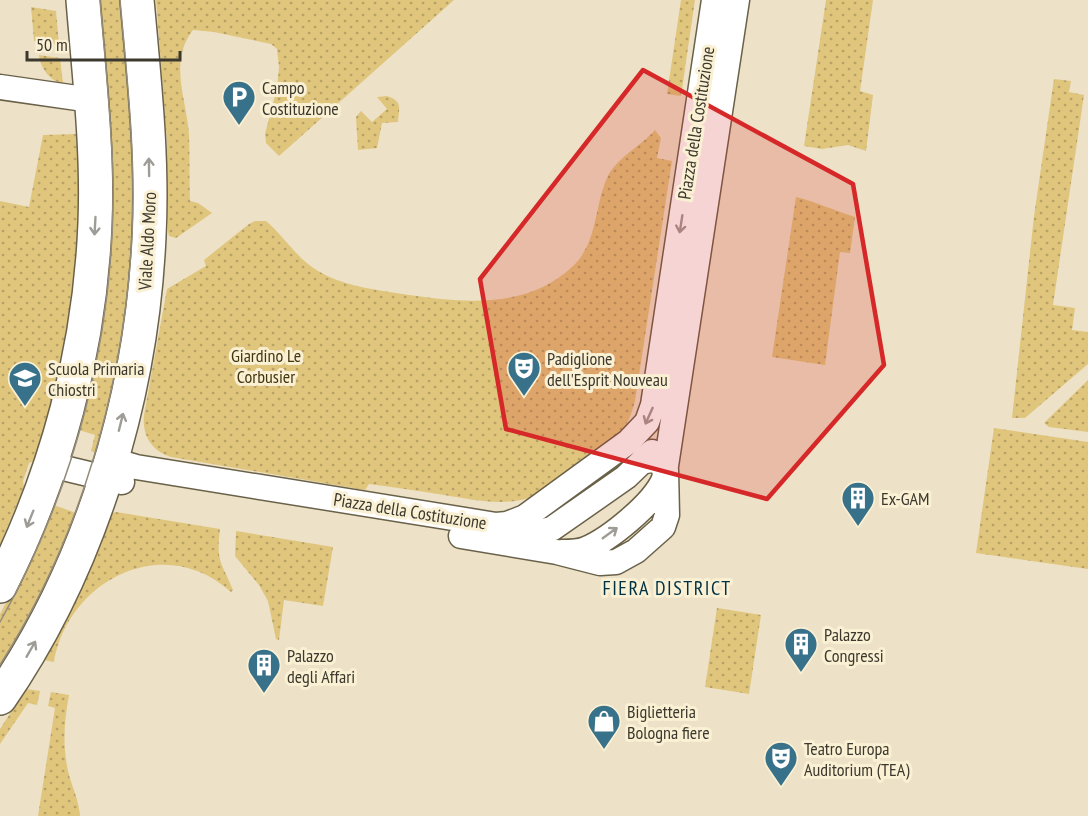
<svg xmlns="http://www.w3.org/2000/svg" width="1088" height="816" font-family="'PT Sans Narrow',sans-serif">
	<defs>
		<pattern id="grass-dots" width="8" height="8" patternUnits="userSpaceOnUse" patternTransform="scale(1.5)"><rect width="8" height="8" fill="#e0c57c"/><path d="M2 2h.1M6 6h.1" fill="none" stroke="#b7a166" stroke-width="1.8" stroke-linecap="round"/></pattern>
	</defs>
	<rect width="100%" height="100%" fill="#ede2c7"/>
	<path fill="url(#grass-dots)" d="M96,0H124L137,193L129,315L100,454L91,451L95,435L76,429Z
		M156,0H454L279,156L266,143L265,134L277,88L279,67L277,49L271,44L214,32L193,30C168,62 187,100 189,135C190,157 189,179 190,201L198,203L212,213L176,238L169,236L168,232L167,142Z
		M681,0H695L681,96L667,94Z
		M826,0H873L860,91L873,95L866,151L848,145L822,149L804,146Z
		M31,7L56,11L59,45L34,41Z
		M39,55L60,58L63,83C50,82 40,67 39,55Z
		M1054,79L1071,81L1069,92L1084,95L1053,305L1075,308L1072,330L1088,332V364L1025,418H1012L1034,216Z
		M387,96C403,101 399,108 398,122L382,123L377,148L358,150L356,117L361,111L372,122L387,109L377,97Z
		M655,130L661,138L657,158L672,161L635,401C633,408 631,416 627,423C612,446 561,478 537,495C506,508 476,500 444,495C419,491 394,487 369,484L365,490L171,457C151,451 142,435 144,415L167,289L206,266L204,260L249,224L255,221H266C284,236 296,258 318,271C341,285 370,289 396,293C456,302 525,312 573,266C598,242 594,207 607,178C616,158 641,146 655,130Z
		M77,134C78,163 80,192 79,222C76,302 59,384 34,461L29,463L23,481L24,487L0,545V201L29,207L43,135Z
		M796,197C817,202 835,211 855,217L850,253L840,252L825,365L772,357Z
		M1088,380V432L1049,427L1044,423Z
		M994,428L1088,442V569L976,553Z
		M51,504L79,514L51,582L0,674V614L21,574Z
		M116,512L220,529C216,562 221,561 233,590L231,592C164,531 68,580 54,662L44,660L78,593L112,513Z
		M236,531L333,547L323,606L284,600L279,640L276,639L268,601L259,585L235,556Z
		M717,608L761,615L749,694L705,687Z
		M26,689L40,691L37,705L28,703L0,744V729Z
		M51,692L69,695C64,722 62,747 69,775C73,789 79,801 80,816H38L55,708L48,706Z"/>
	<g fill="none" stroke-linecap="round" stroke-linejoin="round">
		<defs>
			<path id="street" d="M0,87L91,100
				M113,457L119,462L136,467L496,525L507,524L525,517L628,442L647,422L653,405L714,0
				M51,465L122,482
				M461,536L557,552L600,563L616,562L636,551L663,527L667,515L666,470L658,461L650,460L642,462
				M511,540L528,538L553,528L626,477L652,452
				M562,552C570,552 579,552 586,549C610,539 654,503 664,479L737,0"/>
			<path id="primary" d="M0,586C57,473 90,349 95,223C98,149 89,74 83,0
				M0,698C91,566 142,396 149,236C153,157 144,78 137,0"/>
		</defs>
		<use href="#street" stroke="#6a6149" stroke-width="27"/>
		<use href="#primary" stroke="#6a6149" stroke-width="36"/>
		<use href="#street" stroke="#fff" stroke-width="24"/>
		<use href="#primary" stroke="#fff" stroke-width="33"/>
		<path stroke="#938c79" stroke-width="1.5" d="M0,622C75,489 115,335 113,182C112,121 105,60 100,0
			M0,665C81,537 124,386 132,236C136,157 127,78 120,0"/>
	</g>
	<defs><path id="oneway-shaft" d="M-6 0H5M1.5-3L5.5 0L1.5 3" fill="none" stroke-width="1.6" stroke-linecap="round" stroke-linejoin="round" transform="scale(1.5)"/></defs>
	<g stroke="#9e9c96">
		<use href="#oneway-shaft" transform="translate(149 167) rotate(-91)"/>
		<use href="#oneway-shaft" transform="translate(681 224) rotate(99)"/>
		<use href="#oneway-shaft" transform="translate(95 226) rotate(93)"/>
		<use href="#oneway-shaft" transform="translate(649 416) rotate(114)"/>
		<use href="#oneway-shaft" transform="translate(121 422) rotate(-76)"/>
		<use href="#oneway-shaft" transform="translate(30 519) rotate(112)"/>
		<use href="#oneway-shaft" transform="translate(610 533) rotate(-36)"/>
		<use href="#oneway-shaft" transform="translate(31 649) rotate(-60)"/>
	</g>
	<path fill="#d62828" fill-opacity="0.2" stroke="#d62828" stroke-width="4.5" stroke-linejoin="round" d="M643,70L853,184L884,365L767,499L506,429L480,279Z"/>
	<defs>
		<symbol id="parking-pin" viewBox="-11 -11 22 30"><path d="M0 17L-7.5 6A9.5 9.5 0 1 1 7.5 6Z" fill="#38718a" stroke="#faf0d4"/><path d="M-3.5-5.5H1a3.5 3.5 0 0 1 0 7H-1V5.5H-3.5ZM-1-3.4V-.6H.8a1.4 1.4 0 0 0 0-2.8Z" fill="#fff"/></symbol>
		<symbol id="theatre-pin" viewBox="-11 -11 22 30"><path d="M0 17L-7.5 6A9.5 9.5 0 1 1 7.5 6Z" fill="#38718a" stroke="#faf0d4"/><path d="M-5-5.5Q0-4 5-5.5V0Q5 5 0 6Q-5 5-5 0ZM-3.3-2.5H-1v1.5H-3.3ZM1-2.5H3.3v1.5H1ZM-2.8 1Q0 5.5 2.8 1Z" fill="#fff"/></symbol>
		<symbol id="school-pin" viewBox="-11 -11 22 30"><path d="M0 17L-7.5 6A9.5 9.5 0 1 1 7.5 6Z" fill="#38718a" stroke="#faf0d4"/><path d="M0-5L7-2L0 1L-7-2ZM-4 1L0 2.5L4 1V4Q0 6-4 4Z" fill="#fff"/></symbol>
		<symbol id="building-pin" viewBox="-11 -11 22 30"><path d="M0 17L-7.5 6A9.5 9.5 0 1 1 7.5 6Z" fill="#38718a" stroke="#faf0d4"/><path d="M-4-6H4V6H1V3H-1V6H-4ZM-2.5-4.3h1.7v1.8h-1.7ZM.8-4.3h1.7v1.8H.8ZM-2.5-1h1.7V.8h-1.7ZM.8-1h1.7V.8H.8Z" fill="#fff"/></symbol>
		<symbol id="shop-pin" viewBox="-11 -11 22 30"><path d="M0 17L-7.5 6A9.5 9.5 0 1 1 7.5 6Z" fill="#38718a" stroke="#faf0d4"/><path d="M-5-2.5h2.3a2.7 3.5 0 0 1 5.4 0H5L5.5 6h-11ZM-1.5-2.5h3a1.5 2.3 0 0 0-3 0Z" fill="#fff"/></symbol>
	</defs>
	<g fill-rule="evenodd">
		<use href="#parking-pin" x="220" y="78" width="38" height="52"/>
		<use href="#theatre-pin" x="505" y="349" width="38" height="52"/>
		<use href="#school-pin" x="6" y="359" width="38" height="52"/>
		<use href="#building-pin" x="839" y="479" width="38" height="52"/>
		<use href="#building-pin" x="782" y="625" width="38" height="52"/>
		<use href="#building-pin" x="245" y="646" width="38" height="52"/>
		<use href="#shop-pin" x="585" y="702" width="38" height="52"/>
		<use href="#theatre-pin" x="762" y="739" width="38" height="52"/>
	</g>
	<g text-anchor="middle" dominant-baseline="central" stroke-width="6" stroke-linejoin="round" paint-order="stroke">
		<g font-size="18" fill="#3c382d" stroke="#faf0d4" text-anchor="start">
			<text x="262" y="87">Campo<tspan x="262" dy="21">Costituzione</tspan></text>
			<text x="547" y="358">Padiglione<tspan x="547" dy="21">dell'Esprit Nouveau</tspan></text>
			<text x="48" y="368">Scuola Primaria<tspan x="48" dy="21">Chiostri</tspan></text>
			<text x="881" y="498">Ex-GAM</text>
			<text x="824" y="634">Palazzo<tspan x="824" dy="21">Congressi</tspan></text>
			<text x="287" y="655">Palazzo<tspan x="287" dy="21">degli Affari</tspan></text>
			<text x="627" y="711">Biglietteria<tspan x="627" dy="21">Bologna fiere</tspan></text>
			<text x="804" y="748">Teatro Europa<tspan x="804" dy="21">Auditorium (TEA)</tspan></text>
		</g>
		<g font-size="18" fill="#3c382d" stroke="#faf0d4">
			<text transform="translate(696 123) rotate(-81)">Piazza della Costituzione</text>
			<text transform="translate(147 241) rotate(-87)">Viale Aldo Moro</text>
			<text transform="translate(410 511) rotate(9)">Piazza della Costituzione</text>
		</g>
		<g font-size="18" fill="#43360f" stroke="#faf0d4">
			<text x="266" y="355">Giardino Le<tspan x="266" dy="21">Corbusier</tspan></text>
		</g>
		<g font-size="20" letter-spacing="1.5" fill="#003245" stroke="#faf0d4">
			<text x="667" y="588">FIERA DISTRICT</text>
		</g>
	</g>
	<path d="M27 51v9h153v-9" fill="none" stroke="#3c382d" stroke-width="3"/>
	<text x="36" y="51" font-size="18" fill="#3c382d" stroke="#faf0d4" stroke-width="4.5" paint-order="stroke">50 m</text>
</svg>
